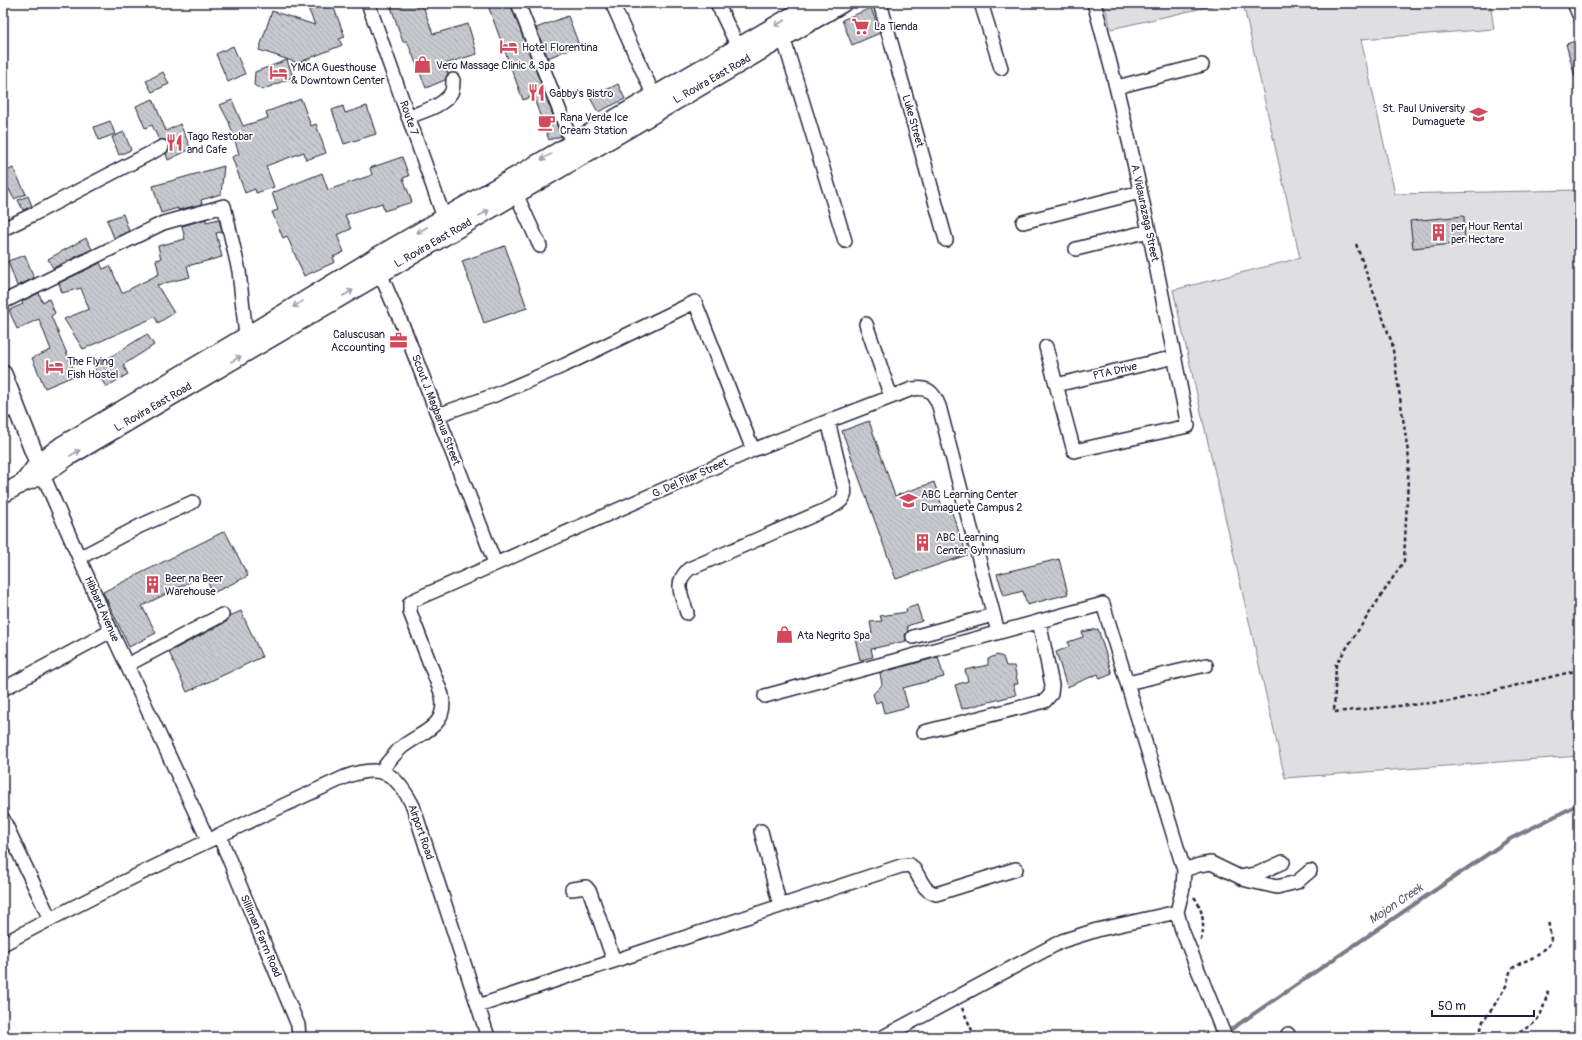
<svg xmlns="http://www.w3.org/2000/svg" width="1582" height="1040" font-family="Pangolin,sans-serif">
	<defs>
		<pattern id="building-back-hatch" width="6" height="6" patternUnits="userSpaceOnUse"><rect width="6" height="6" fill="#c8c8cf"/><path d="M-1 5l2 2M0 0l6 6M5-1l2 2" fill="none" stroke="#acacb3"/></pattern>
	</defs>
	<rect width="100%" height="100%" fill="#fff"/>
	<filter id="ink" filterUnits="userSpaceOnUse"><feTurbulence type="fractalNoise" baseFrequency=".025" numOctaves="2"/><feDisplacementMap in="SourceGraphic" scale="8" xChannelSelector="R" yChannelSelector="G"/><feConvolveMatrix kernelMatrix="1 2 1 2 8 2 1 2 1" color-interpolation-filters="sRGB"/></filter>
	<g filter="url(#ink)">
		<path fill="#dfdfe2" stroke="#80808e" d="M1104,3H1225L1111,29Z
			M1243,3H1490L1494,29L1361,39L1395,194L1579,190V756L1285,778L1173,290L1300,258Z"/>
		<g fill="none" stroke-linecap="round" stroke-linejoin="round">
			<path stroke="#7a7a88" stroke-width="4" d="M1230,1030L1510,839L1579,804"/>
		</g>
		<path fill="url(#building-back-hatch)" stroke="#22223b" d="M320,3H332L345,37L339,39L342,45L298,63L259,50L272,11L315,25L308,8Z
			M394,3H422L433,34L468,24L477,54L444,64L448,74L445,80L426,88L407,41L403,42L391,7L395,6Z
			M487,3H510L561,136L549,140L533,96L523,100Z
			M871,8L880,33L852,45L842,20Z
			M568,16L579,45L548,58L536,28Z
			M1579,40V77H1575L1566,44Z
			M233,46L245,74L228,82L216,54Z
			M287,60L293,77L262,90L254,85L255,72Z
			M163,72L169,84L152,92L146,81Z
			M618,84L625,99L598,112L590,98Z
			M153,99L166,131L180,124L191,149L168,160L166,154L170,148L169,143L166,140H159L152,125L145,128L136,106Z
			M301,99L311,126L316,124L326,153L306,160L304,152L266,166L274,187L256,193L255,189L245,193L232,157L239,154L229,122L220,105L232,100L243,126L268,118L266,112Z
			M343,106L345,113L367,106L376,134L344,144L332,110Z
			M110,121L115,134L99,140L94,127Z
			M124,132L131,150L119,155L112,137Z
			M402,157L409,176L403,178L412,202L384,211L382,203L345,215L351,229L337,235L344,252L333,257L335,262L304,276L287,236L283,238L272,212L278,210L272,193L322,173L328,190L372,175L370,168Z
			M224,166L221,194L201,200L202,204L178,210V208L161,213L153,186Z
			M13,168L26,194L14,199L3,178V173Z
			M28,196L32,206L23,210L18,200Z
			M123,214L129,231L114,238L107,220Z
			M1464,216L1465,243L1413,248L1410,221Z
			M206,219V222L219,219L222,232L216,233L222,257L187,266L190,277L157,285L174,313L158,323L155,317L83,349L64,319L89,309L81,288L62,293L59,283L100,263L103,269L110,266L122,293L159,274L156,260L161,259L158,246L185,239L182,226Z
			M86,238L92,249L53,268L48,259Z
			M505,246L527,308L484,323L462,261Z
			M25,255L34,278L17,286L8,261Z
			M39,293L42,302L49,299L55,313L51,316L76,375L45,388L32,358L51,350L39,319L17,329L9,310L23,304L22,301Z
			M147,334L154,345L123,365L128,374L106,387L94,367Z
			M869,421L895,496L934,482L943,509L950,507L967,555L896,579L842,431Z
			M225,531L248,576L213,593L204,575L142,606L156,633L129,647L103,592Z
			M1059,559L1068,594L1027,605L1023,591L1004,596L997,574Z
			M917,605L922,621L907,626L908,631L905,635L906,641L871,649L873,657L860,660L855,638L872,633L870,622L882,621L880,616L907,612L906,609Z
			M241,611L262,657L187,692L169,652L226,622L230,616Z
			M1098,629L1112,674L1100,679L1098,674L1067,687L1056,652L1069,647L1068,642L1083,637L1082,632Z
			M997,655L1003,657L1006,666H1014L1018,684H1013L1016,695L962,709L955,685L968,681L965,670L988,665V659Z
			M938,657L944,677L903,688L908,707L884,713L881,701L876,703L873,694L882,685L880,673Z"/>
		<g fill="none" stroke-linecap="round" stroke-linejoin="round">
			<defs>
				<path id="minor" d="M368,3L447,226
					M518,3L572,143
					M612,3L654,96
					M717,3L738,47
					M880,3L946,240
					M981,3L1001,68
					M1574,3L1579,15
					M783,37L845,241
					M1117,87L1202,65
					M408,117C423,111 442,107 451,93C453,90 453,84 453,80
					M516,194L540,246
					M1023,222L1140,192
					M3,229L34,214L162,147
					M1076,249L1149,231
					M377,266L407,336L495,563
					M3,302L163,223L224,206L239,271L246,336
					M866,324L891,397
					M1046,347L1074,451L1188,426C1160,284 1133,142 1094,3
					M1056,385L1175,357
					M3,413L15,406
					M438,415L495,395L565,365L695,302L753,450
					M43,475L111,631L208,840
					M79,558L140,526L193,502
					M687,613C682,596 673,583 689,569L830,508C839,503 847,499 844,487L828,421
					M913,637L993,615
					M127,665L222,615
					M1127,683L1206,665
					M3,689L111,631
					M765,696L1103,604L1184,870L1183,888L1177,912L1182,930L1225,1037
					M924,732L1045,701L1051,694L1052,685L1039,621
					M381,771C388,762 394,754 402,747C423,731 448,727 442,695L410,612V603L414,600L753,450L912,389C928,387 933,391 939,406L998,632
					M3,819L50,919
					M761,831L780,906
					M219,835L298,1025L299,1037
					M1184,870L1199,865L1211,863L1246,880L1277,887L1297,882L1310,871
					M1240,877L1259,873L1283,862
					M572,889L586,887L590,892L614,961
					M3,944C115,884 230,830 345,777C382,763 396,773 413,806L488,1037
					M478,1006L901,866L910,865C921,874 920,890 936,894L1016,869
					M1288,1034L1289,1037
					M883,1037L1062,941L1097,930L1177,912"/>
				<path id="major" d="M3,374L42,473
					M23,483L38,463L62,445L246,336L374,258L814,3
					M3,494L23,483L43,475L68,457L843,3"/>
			</defs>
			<use href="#minor" stroke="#22223b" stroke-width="16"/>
			<use href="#major" stroke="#22223b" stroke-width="20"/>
			<path stroke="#22223b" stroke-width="2.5" stroke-dasharray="4 3" stroke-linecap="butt" d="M1356,244L1392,343L1409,459L1404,561L1336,664L1334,712L1452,701L1579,670
				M1194,897C1203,908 1206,929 1200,942
				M962,1008L975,1037
				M1479,1037L1483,1021L1492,1009L1506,986L1511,969L1519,964L1534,957L1549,945L1551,939L1548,920
				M1506,1037C1540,1023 1539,1023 1549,988"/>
			<use href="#minor" stroke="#fff" stroke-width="13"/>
			<use href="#major" stroke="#fff" stroke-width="17"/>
		</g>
		<defs><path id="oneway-shaft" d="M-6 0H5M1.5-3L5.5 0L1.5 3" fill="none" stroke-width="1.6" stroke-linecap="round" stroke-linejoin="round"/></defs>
		<g stroke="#9c9ca7">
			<use href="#oneway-shaft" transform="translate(780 23) rotate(150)"/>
			<use href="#oneway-shaft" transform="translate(546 157) rotate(151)"/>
			<use href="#oneway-shaft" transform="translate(484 213) rotate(-30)"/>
			<use href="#oneway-shaft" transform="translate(422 230) rotate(150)"/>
			<use href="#oneway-shaft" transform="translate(348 293) rotate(-30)"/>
			<use href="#oneway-shaft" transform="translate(298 304) rotate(149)"/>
			<use href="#oneway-shaft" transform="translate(236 359) rotate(-30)"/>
			<use href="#oneway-shaft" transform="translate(75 453) rotate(-30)"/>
		</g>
	</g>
	<defs>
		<symbol id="supermarket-bare" viewBox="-9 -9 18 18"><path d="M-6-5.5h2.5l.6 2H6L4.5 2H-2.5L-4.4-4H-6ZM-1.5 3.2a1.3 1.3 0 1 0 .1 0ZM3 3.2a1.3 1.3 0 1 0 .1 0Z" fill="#d1495b" stroke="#fff" stroke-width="2.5" paint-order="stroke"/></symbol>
		<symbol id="hotel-bare" viewBox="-9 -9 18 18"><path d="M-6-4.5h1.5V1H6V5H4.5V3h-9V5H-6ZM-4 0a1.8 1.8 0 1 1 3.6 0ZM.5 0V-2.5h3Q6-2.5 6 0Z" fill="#d1495b" stroke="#fff" stroke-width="2.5" paint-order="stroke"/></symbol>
		<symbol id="shop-bare" viewBox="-9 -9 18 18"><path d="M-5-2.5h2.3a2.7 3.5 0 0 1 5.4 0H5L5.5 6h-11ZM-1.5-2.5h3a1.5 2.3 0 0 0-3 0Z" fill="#d1495b" stroke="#fff" stroke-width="2.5" paint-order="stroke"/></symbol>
		<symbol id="restaurant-bare" viewBox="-9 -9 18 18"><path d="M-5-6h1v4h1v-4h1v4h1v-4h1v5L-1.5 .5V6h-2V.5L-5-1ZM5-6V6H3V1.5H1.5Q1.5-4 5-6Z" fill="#d1495b" stroke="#fff" stroke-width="2.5" paint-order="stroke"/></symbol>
		<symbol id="university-bare" viewBox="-9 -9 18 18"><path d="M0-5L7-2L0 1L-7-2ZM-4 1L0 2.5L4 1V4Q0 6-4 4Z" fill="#d1495b" stroke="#fff" stroke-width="2.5" paint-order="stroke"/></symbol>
		<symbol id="cafe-bare" viewBox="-9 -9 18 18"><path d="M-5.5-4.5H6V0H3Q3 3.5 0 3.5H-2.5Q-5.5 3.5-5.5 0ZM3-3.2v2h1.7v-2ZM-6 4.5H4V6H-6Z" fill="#d1495b" stroke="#fff" stroke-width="2.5" paint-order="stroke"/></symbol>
		<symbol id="building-bare" viewBox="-9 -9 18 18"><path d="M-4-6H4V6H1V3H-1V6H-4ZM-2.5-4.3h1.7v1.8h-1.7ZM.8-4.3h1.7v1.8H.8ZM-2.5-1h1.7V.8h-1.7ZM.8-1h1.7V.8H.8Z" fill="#d1495b" stroke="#fff" stroke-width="2.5" paint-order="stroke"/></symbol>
		<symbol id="office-bare" viewBox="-9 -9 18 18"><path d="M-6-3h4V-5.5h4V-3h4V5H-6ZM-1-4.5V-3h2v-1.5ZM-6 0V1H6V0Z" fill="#d1495b" stroke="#fff" stroke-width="2.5" paint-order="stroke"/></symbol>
		<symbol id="school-bare" viewBox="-9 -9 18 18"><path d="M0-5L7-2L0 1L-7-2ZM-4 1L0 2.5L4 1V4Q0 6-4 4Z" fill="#d1495b" stroke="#fff" stroke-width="2.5" paint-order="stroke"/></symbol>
	</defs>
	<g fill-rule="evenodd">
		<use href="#supermarket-bare" x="848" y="14" width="25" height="25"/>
		<use href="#hotel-bare" x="496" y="34" width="25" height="25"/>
		<use href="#shop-bare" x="410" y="52" width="25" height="25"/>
		<use href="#hotel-bare" x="266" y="60" width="25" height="25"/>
		<use href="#restaurant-bare" x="524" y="80" width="25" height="25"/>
		<use href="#university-bare" x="1466" y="102" width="25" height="25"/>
		<use href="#cafe-bare" x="534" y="110" width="25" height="25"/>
		<use href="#restaurant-bare" x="162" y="130" width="25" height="25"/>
		<use href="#building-bare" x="1426" y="220" width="25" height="25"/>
		<use href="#office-bare" x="386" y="328" width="25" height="25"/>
		<use href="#hotel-bare" x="42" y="354" width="25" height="25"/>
		<use href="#school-bare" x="896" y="488" width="25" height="25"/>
		<use href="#building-bare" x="910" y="530" width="25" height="25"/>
		<use href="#building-bare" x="140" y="572" width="25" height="25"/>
		<use href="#shop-bare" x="772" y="622" width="25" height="25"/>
	</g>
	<g text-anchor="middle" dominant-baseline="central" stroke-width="3.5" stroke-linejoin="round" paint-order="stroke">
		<g font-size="11" fill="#22223b" stroke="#fff" text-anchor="start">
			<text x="874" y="26">La Tienda</text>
			<text x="522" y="47">Hotel Florentina</text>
			<text x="436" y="65">Vero Massage Clinic &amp; Spa</text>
			<text x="291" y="67">YMCA Guesthouse<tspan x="291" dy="13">&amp; Downtown Center</tspan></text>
			<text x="549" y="93">Gabby's Bistro</text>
			<text x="1465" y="108" text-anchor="end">St. Paul University<tspan x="1465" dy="13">Dumaguete</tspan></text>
			<text x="560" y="117">Rana Verde Ice<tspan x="560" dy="13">Cream Station</tspan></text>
			<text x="187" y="136">Tago Restobar<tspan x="187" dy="13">and Cafe</tspan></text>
			<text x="1451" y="226">per Hour Rental<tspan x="1451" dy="13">per Hectare</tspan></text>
			<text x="385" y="334" text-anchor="end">Caluscusan<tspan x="385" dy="13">Accounting</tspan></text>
			<text x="67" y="361">The Flying<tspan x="67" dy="13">Fish Hostel</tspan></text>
			<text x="921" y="494">ABC Learning Center<tspan x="921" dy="13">Dumaguete Campus 2</tspan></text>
			<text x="936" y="537">ABC Learning<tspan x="936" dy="13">Center Gymnasium</tspan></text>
			<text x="165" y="578">Beer na Beer<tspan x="165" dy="13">Warehouse</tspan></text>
			<text x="797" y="635">Ata Negrito Spa</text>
		</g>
		<g font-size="11" fill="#22223b" stroke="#fff">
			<text transform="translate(712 79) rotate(-30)">L. Rovira East Road</text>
			<text transform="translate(409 118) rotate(71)">Route 7</text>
			<text transform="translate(913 121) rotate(74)">Luke Street</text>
			<text transform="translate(1145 213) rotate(78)">A. Vidaurazaga Street</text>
			<text transform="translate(433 243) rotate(-30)">L. Rovira East Road</text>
			<text transform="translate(1115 371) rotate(-13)">PTA Drive</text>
			<text transform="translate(153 407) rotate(-30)">L. Rovira East Road</text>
			<text transform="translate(436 410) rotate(69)">Scout J. Magbanua Street</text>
			<text transform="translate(690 478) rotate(-24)">G. Del Pilar Street</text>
			<text transform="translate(102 609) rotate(66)">Hibbard Avenue</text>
			<text transform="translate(421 832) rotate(71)">Airport Road</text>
			<text transform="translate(261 936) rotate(67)">Silliman Farm Road</text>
		</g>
		<g font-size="12" font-style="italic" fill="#5c5c6f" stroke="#fff">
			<text transform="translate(1396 904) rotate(-34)">Mojon Creek</text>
		</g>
	</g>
	<rect width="1582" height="1040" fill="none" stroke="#fff" stroke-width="16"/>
	<rect x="8" y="8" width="1566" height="1024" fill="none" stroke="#22223b" stroke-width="1.5" filter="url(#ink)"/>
	<path d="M1432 1010v6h102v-6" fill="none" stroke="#22223b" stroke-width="2"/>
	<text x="1438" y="1010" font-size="12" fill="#22223b" stroke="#ffffff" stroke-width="3" paint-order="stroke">50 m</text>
</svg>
